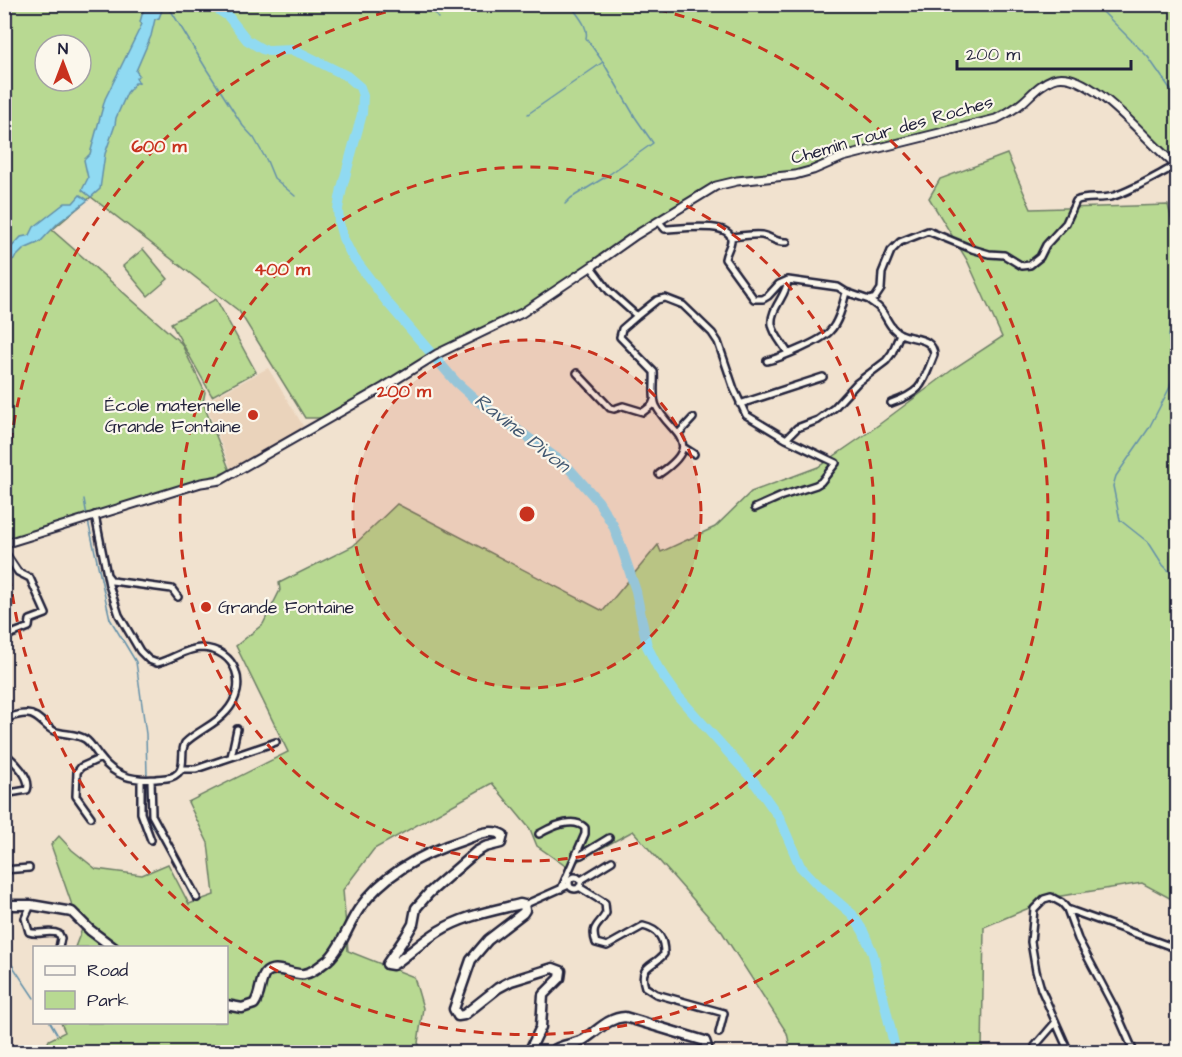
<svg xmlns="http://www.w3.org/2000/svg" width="1182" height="1057" font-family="'Architects Daughter',sans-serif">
	<rect width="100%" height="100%" fill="#f1e2cf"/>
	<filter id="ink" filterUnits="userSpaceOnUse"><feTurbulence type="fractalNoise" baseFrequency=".0167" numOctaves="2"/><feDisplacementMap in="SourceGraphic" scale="12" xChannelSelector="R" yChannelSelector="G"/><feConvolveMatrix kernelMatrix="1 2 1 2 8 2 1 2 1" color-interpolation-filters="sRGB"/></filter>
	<g filter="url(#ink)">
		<path fill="#ead3bb" d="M268,368L305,429L232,471L205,402Z"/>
		<path fill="#b8d992" stroke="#6d7e66" stroke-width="1.5" fill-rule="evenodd" d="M5,5H1177V167L1098,92L1078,82L1053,79L1010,112L892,143L813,170L716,186L522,313L437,354L325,418H305L239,311L91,197L52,230L181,343L205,392L203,403L230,471L5,541ZM45,45H81V81H45Z
			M1007,154L1031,209L1168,205L1174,228L1178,230L1177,902L1142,883L1055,897L984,927L982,1052H791L787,1033L722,932L633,831L567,867L537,846L530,829L492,783L374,849L343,890L348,951L414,977L423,1008L418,1043L424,1052H44L49,1040L65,1032L61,1023L226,1022V948L75,947L86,919L73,908L51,845L59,836L72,850L96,869L142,875L168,864L189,904L214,895L208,843L188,802L288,752L236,646L263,624L280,590L279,583L353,546L397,504L603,611L658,545L661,552L715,527L751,492L818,467L869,432L956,367L1002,337L967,260L929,198L940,179Z
			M143,249L168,279L148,296L123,266Z
			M216,299L256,372L212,396L171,323Z"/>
		<path fill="#90daf2" stroke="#6490a9" stroke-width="1.5" d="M145,4L168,5L169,7L164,5L159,18L155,19L151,36L136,71L139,75L136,78L139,83H135L127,93L116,118L115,125L105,154L100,189L91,197L82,190L88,178L84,160L90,154L105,99L142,24L140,22Z
			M80,195L88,200L58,223L40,242L24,249L14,259L5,264V254L21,237L30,235L34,227L65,203H73Z"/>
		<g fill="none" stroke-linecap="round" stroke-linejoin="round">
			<path stroke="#6490a9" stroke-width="1.5" d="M167,4L207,70L243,126L254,138L267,161L274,178L295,196
				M428,4L438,18
				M1095,4L1148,57L1178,100
				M528,114L603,62
				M565,204L571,198L607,176L653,143L635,117L603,62L586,38C589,26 577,15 570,4
				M1178,301L1172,314L1169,337L1172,378L1170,387L1149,428L1116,476L1113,486L1120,520L1149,543L1163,565L1178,580
				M84,499L87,516
				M88,521L110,619L136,662L137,669L146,734L147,776
				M147,783L148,813L151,823L174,863L192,899
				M4,953L34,998
				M50,1022L57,1034"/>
			<path stroke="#90daf2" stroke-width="10" d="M209,4L228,16L247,40L262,49L269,51L292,50L305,55L347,76L360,87L363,96L362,114L342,188L338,209L339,223L343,238L351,254L387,302L456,382L475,399L566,465L598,501L613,525L621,546L636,591L647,646L658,668L677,695L752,779L779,817L800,866L818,885L852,914L863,931L873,954L894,1044L893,1052"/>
			<defs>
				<path id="minor" d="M659,222L665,229C676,229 734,220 731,241C730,248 726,252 725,259L754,299H763L768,296L779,284L788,280L838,287L846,292L869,300L875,298L881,289L882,273L891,251L900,242L928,231L972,249L989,254L1004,255L1022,266L1030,265L1040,257L1046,245L1066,223L1076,201C1085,196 1101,200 1114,196C1135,189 1156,176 1175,166
					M731,237C740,236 753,234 762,235C773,237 774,243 787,242
					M591,267L609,291L637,316L657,300L665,298L683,305L712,333L718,342L734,389L746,415L786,439L836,463L821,482L816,485L782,496L755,508
					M869,300C872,303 877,305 880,309C887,317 890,330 901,334C914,340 933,337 934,355C922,384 923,392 891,403
					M637,316L622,329L620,337L654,372C655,382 652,397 656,406C671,435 706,442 659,474
					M788,353C783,344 773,334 772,324C770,309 787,295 788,280
					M767,361C780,358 822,341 830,331C839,322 843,304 846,292
					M577,373L610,408L614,409L623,406L643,412L652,405L654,400
					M740,404L823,377
					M679,433L693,418
					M786,439L797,428L818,420L834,408L857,383L886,361L892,353L900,334
					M683,447L694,454
					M4,551L18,572L30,578L46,614L30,620L29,627L4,637
					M108,576L112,581L172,589L178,597
					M4,719C12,717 19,713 27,714C38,714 44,726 54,731C63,735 76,733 85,739C91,743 95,751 100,757C114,776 132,781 156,779C164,778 172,779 178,773C186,765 180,752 185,743C197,731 215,725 226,712C249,687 237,649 201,648C186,648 172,660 157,663L149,660L140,651L119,615L109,585L95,515
					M4,753C14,761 32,778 27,790L4,794
					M231,757L237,729
					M181,769H196L276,742
					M141,780V813L151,840
					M151,780L152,815L197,898
					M91,817L76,796L77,772L81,767L101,758
					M539,834C551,827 574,816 585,828V834L561,889
					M576,854L581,855L609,838
					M4,870L29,868
					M569 883a6 6 0 1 1 12 0a6 6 0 1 1-12 0Z
					M581,880L612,861
					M579,887L605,903L606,913C599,926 590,926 596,943L607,946L643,926C659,930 664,938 664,954C654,967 638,965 645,987L656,994L724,1013L719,1033
					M31,905L25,918L29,932C39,936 49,929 59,934L61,938L59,948
					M524,905L569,885
					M1067,909L1178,949
					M1035,1046L1055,1023
					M1069,1052L1041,989L1036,971L1031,942L1034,909L1044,899L1051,897L1062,903L1067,909L1078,939L1115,1009L1134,1052"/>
				<path id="tertiary" d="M4,544L201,483L221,480L384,387L437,354L522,313L595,264L636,235L716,186L737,181L795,175L813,170L843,157L996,119C1006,114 1015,109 1023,102C1033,93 1040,84 1053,79C1088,65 1151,147 1178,167"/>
				<path id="primary" d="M4,905H31L72,912L90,930L114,948
					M226,1005L242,1008L254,1004C261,995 259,983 265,974C274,963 293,976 304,974C313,973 321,965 328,960C342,947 348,925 359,909C384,873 423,853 464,840C476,835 491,828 503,835L501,843L485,847L476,852L429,893L416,908L413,924L406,936L387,964L393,965C409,954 423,941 439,931C463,916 492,911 520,904L524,905L525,910L523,913L488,940L471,960L454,1009L458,1016L464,1015L498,988L511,981L553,968L561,971L560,978L543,995L541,1027L529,1052
					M551,1052C561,1044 572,1045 583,1040C598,1031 607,1018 625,1017L705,1041L707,1047L702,1052"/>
			</defs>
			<use href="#minor" stroke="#22223b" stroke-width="10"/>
			<use href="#tertiary" stroke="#22223b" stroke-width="11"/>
			<use href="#primary" stroke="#22223b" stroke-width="13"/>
			<use href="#minor" stroke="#fbf7ec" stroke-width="5"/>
			<use href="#tertiary" stroke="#fbf7ec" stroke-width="7"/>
			<use href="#primary" stroke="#fbf7ec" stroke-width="8"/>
		</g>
	</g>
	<circle cx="527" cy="514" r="174" fill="#c8321e" fill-opacity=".12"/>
	<g fill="none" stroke="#c8321e" stroke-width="3" stroke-dasharray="10 8">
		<circle cx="527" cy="514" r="174"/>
		<circle cx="527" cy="514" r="347"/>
		<path d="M640 5A521 521 0 1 1 414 5"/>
	</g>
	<g fill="#c8321e" stroke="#fbf7ec" stroke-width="2">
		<circle cx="253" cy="415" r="6"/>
		<circle cx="206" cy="607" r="6"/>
	</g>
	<g text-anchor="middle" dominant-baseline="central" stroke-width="4.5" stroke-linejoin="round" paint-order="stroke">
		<g font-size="18" fill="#22223b" stroke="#fbf7ec">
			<text transform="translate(892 130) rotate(-16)">Chemin Tour des Roches</text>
		</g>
		<g font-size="18" fill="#22223b" stroke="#fbf7ec" text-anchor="end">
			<text x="241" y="405">École maternelle<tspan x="241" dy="21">Grande Fontaine</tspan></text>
			<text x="218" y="607" text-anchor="start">Grande Fontaine</text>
		</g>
		<g font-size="20" font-style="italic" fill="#435972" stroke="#fbf7ec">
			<text transform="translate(522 433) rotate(38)">Ravine Divon</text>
		</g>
	</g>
	<circle cx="527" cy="514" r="9" fill="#c8321e" stroke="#fbf7ec" stroke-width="3"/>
	<g font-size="18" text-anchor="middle" font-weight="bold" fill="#c8321e" stroke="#fbf7ec" stroke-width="4.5" stroke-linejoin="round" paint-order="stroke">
		<text x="159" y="152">600 m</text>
		<text x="282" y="275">400 m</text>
		<text x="404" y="397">200 m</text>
	</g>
	<rect width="1182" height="1057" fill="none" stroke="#fbf7ec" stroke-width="24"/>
	<rect x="12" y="12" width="1158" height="1033" fill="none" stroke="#22223b" stroke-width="2" filter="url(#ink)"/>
	<rect x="33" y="946" width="195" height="78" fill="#fbf7ec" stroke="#a4a2a5" stroke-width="1.5"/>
	<rect x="45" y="966" width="30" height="9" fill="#fbf7ec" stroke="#a4a2a5" stroke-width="1.5"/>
	<text x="87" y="976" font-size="18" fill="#22223b">Road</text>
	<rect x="45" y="991" width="30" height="18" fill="#b8d992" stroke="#a4a2a5" stroke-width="1.5"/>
	<text x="87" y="1006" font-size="18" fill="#22223b">Park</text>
	<g transform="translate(63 63)"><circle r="28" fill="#fbf7ec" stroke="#a4a2a5" stroke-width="1.5"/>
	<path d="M0-4.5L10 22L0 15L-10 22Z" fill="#c8321e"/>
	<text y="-9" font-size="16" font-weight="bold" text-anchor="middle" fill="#22223b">N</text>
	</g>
	<path d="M957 60v9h174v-9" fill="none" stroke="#22223b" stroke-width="3"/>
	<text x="966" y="60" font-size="18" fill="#22223b" stroke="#fbf7ec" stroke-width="4.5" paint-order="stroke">200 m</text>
</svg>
